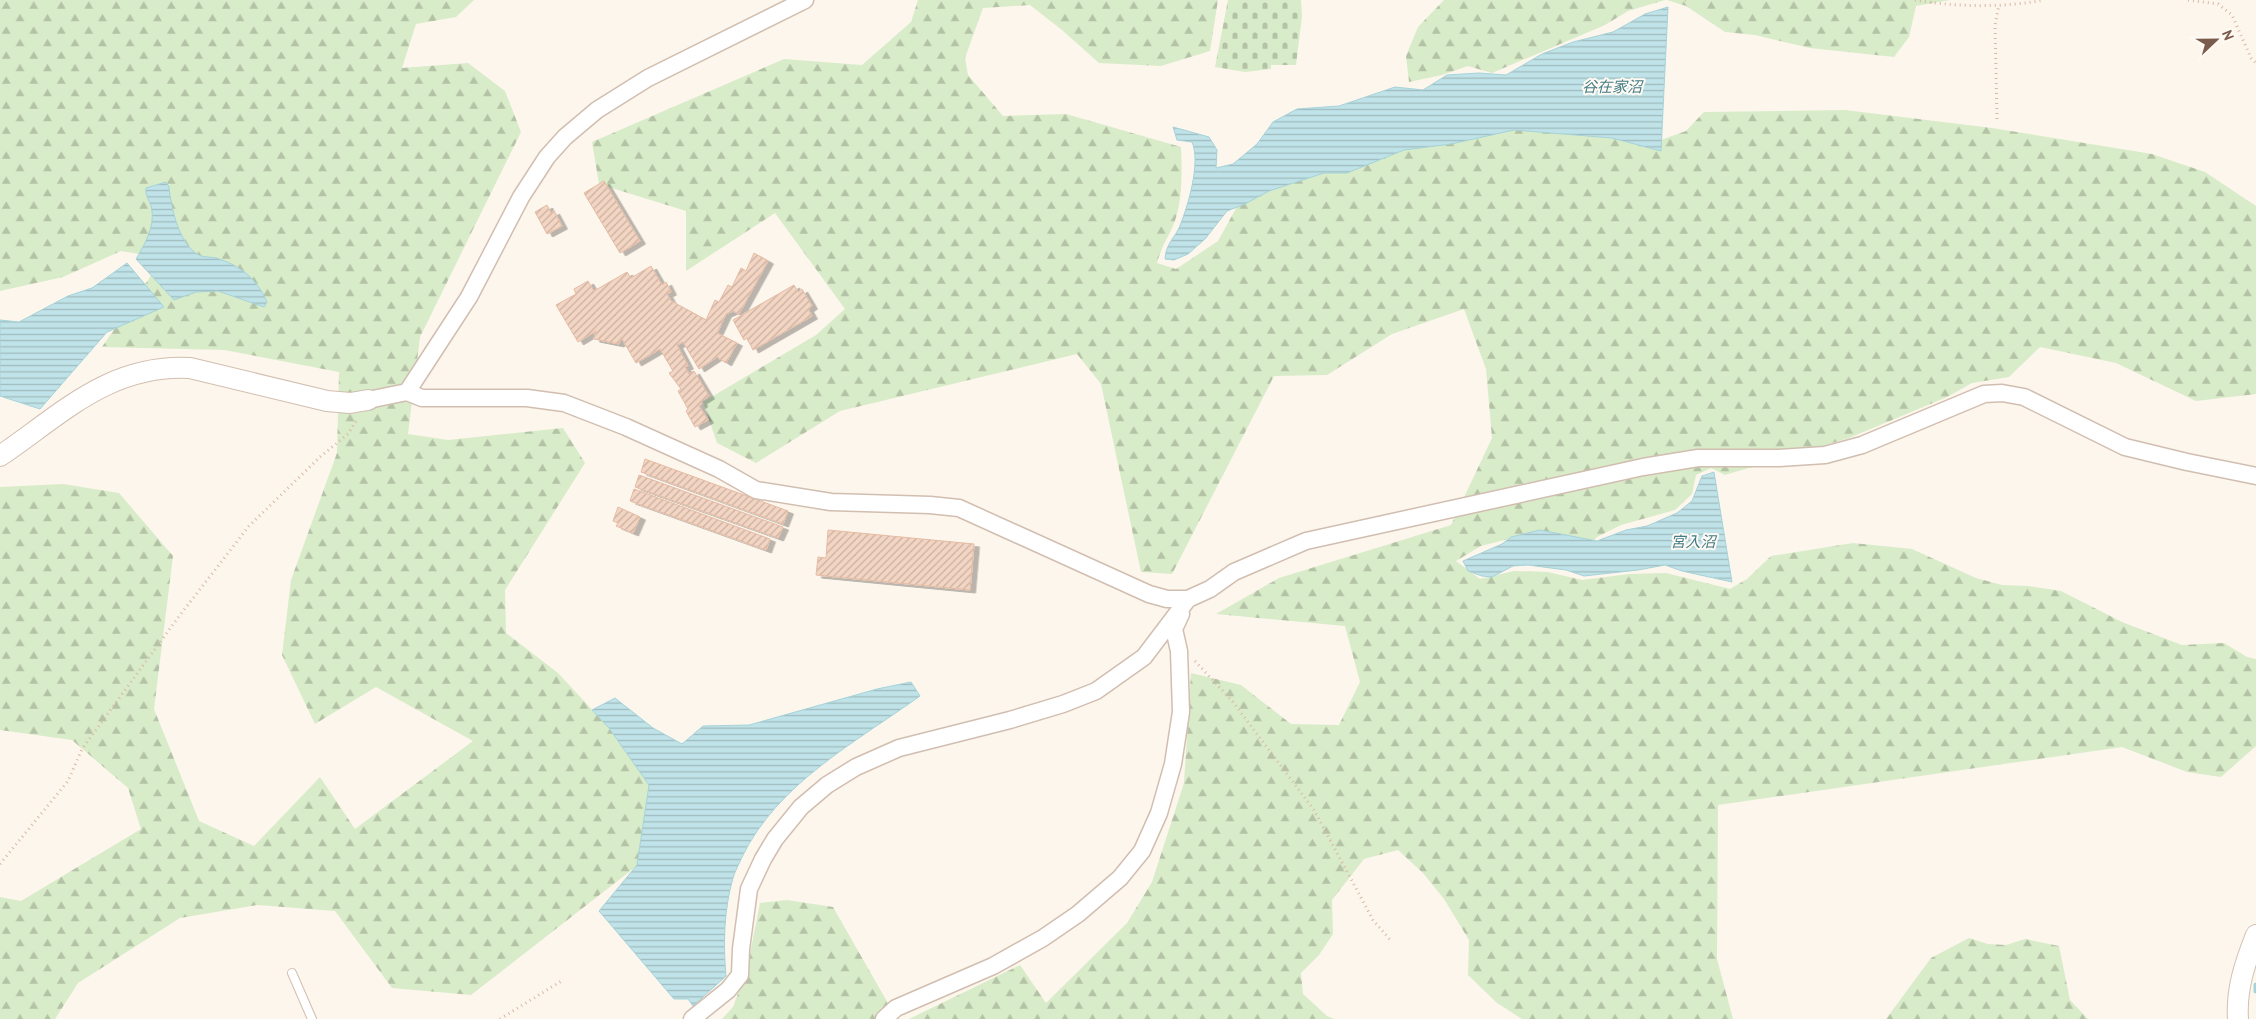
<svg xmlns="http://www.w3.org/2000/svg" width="2256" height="1019" font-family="'PT Sans','Noto Sans JP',sans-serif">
	<defs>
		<pattern id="forest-firs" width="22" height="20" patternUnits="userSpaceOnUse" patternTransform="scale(1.25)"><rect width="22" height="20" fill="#d8ecc9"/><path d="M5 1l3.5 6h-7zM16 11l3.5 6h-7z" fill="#b4c2a5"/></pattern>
		<pattern id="cemetery-stones" width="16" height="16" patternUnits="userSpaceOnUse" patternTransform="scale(1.25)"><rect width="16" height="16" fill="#d8ecc9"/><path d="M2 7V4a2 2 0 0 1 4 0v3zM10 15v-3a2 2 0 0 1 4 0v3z" fill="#b4c2a5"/></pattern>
		<pattern id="water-rules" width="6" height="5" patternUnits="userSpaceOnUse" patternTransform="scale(1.25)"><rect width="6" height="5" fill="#bfe3e8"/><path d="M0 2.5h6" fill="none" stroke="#a0bbbe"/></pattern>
		<pattern id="building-hatch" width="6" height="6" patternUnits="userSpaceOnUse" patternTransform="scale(1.25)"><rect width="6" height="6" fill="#f3d5c3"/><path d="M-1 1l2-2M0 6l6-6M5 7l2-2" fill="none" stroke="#cab0a1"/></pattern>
		<filter id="shadow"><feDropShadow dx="5.5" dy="3" stdDeviation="0" flood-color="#0004"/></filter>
	</defs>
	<rect width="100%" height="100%" fill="#fdf6ec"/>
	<path fill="url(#forest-firs)" d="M0,0H474L456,17L416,24L402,68L468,63L505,91L521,132L420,337L408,434L448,440L563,428L585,463L505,590L506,633L558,673L609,728L649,785L638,865L471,995L392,988L335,911L257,905L180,918L78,983L55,1019H0V897L21,901L141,829L128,788L72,740L0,730V487L63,484L119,493L173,556L154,709L199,821L254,846L320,777L355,829L473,741L376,687L315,724L282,655L291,580L337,453L339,372L224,350L102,347L163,258L121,251L63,277L0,291Z
		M918,0H1218L1210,51L1161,66L1099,63L1062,30L1030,5L983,8L965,58L968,75L1003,116L1066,114L1181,147C1182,172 1183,205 1172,228C1166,241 1161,248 1157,263L1176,269L1218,241L1239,203L1272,184L1516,116L1652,143L1686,131L1704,112L1845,110L1992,128L2152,154L2205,172L2256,206V394L2196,401L2116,363L2040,347L2009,377L1972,383L1947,397L1849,438L1725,475L1711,468L1696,475L1692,494L1675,510L1621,525L1597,537L1583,553L1512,538L1481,546L1456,561L1480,579L1514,571L1548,572L1582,580L1629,574L1666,573L1730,589L1747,579L1771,556L1853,543L1912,549L1976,578L2002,585L2028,586L2061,591L2122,622L2182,645L2224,643L2247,657L2256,659V746L2221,777L2187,772L2122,747L1718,805L1717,959L1733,1019H1522L1497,1003L1468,975L1469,940L1444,899L1423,873L1398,850L1364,859L1332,900L1333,934L1319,955L1301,973L1303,994L1327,1016L1335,1019H909L1020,965L1046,1003L1127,923L1152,882L1184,783L1191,673L1241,685L1291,724L1339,725L1360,682L1345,626L1216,614L1279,578L1451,525L1492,438L1486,369L1464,309L1392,334L1327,375L1274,376L1172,574L1141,572L1101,384L1077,354L840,411L756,463L717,443L703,402L816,335L845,309L775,213L686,271V211L599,184L592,142L784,59L862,65L911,22Z
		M1444,0H1665L1628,11L1605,25L1492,73L1468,66L1442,75L1409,82L1406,56L1418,27Z
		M1667,0H1950L1916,6L1909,37L1894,57L1810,48L1755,35L1725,32L1686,6Z
		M787,900L833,907L897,1019H722L733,1007L747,969L760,903Z
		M1969,938L1988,944L2006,945L2025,939L2059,946L2070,1000L2088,1019H1886L1931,958Z"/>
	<path fill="url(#cemetery-stones)" d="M1228,0H1301L1302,16L1296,65H1271V69L1245,72L1215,67Z"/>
	<path fill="url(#water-rules)" stroke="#a5d3da" d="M1668,7L1661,151L1612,138L1514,130L1451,144L1404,150L1347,173H1324L1269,191L1245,204L1227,211L1205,239L1188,254L1174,260L1165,259C1166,244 1173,240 1179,228C1188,207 1201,162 1192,142L1177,140L1173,127L1209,137L1217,150L1216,168L1233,164L1257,144L1273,122L1297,109L1339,106L1395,87L1423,90L1447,75L1479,73L1506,75L1542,54L1573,42L1613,32L1645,14Z
		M166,182L169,187C171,207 179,247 201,256C205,257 211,257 216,258C240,265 257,279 267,302L264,307L218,291L196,292L174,300L136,259C145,244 156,225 151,206C149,199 145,196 146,188Z
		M127,263L164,307L107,332L40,409L0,396V320L19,322L68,296L92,288Z
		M1714,472L1732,582L1682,571L1665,565L1638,570L1584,576L1566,570L1528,565L1513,566L1492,577L1482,576L1468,571L1463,561L1502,544L1511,537L1540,530L1597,541L1626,530L1647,526L1677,513L1692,501L1702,476Z
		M911,682L920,696C856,742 778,783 742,857C739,864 735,871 733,878C724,909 723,944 726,976L693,1006L688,999H674L599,911L637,865L649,785L609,728L592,710L615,698L653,728L682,744L703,726L749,725L877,689Z"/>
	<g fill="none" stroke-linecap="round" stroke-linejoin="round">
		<path stroke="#a5d3da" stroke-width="5" d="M2256,985V991"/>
	</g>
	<path fill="url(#building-hatch)" stroke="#e6bba3" filter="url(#shadow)" d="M604,181L640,241L620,253L584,193Z
		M547,205L551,213L554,211L562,226L547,234L535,212Z
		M754,253L768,261L739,314L733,311L726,314L717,333L737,343L726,363L717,357L699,369L683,342L677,345L688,366L685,367L689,374L694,371L709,396L701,401L702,404L699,406L708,420L695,427L686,411L688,409L678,391L681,389L669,373L673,371L660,349L636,363L621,337L619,344L594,339L596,331L578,342L556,305L576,294L574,289L588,281L594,291L627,272L631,278L651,266L662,285L666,282L671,292L667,294L671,301L706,320L715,300L719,302L728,285L732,287L741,268L746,271Z
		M794,285L798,292L802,289L812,306L808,309L812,316L753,350L747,338L744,340L733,320Z
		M645,459L788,511L783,524L641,472Z
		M639,475L783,527L778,538L635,487Z
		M634,489L770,539L766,550L630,501Z
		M618,507L640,517L633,533L616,526L618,523L613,521Z
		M828,530L974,544L970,590L816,575L818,557L826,558Z"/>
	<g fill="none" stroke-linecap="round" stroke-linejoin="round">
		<defs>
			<path id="service" d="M292,973L312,1019"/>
			<path id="minor" d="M407,392L469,297L521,197L547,157L565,137L597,110L648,78L805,0
				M368,400L407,392L422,398H527L564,403L626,427L719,469L756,490L831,502L930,505L959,508L1149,594L1167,599H1188L1210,589L1234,572L1306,541L1643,467L1698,458H1779L1825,455L1862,445L1984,394L2002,393L2024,397L2125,447L2187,462L2256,476
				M692,1019L728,990L740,975L741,949L749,889L763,859L775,839L801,807L827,785L856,767L899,748L1010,720L1063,704L1096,691L1144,657L1188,599
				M884,1019L896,1008L993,966L1043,938L1078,914L1120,878L1142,851L1159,813L1173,764L1181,712L1179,651L1174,629L1181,614"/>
			<path id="tertiary" d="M0,456C62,414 109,364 190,368L327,401L350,403L368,400
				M2238,1019C2236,989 2245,963 2256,935"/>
		</defs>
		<use href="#service" stroke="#d1beb0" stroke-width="10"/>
		<use href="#minor" stroke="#d1beb0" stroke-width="19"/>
		<use href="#tertiary" stroke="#d1beb0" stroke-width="22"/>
		<path stroke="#d9b8a5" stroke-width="3" stroke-dasharray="1 4" stroke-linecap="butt" d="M1685,0H1688
			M1915,0C1957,7 2002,8 2044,0
			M2188,0L2218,4L2232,15L2251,58L2256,63
			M1997,119L1995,25L1999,5
			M1195,661L1233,702L1314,810L1373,920L1392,942
			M0,864L68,781L82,749L177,619L249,526L320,457L348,434L356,421
			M500,1019L563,980"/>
		<use href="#service" stroke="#fff" stroke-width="8"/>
		<use href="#minor" stroke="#fff" stroke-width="16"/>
		<use href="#tertiary" stroke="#fff" stroke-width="20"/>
	</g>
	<g text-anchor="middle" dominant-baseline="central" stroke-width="4" stroke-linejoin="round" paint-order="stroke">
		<g font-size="15" font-style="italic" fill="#437c86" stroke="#fffaf3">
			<text x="1612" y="86">谷在家沼</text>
			<text x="1693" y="541">宮入沼</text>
		</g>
	</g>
	<g transform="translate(2216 40) rotate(68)" stroke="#fffaf3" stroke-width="4" paint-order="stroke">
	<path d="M0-4L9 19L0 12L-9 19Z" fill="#7a5c4d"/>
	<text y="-8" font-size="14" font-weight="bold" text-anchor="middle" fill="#7a5c4d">N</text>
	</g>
</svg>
